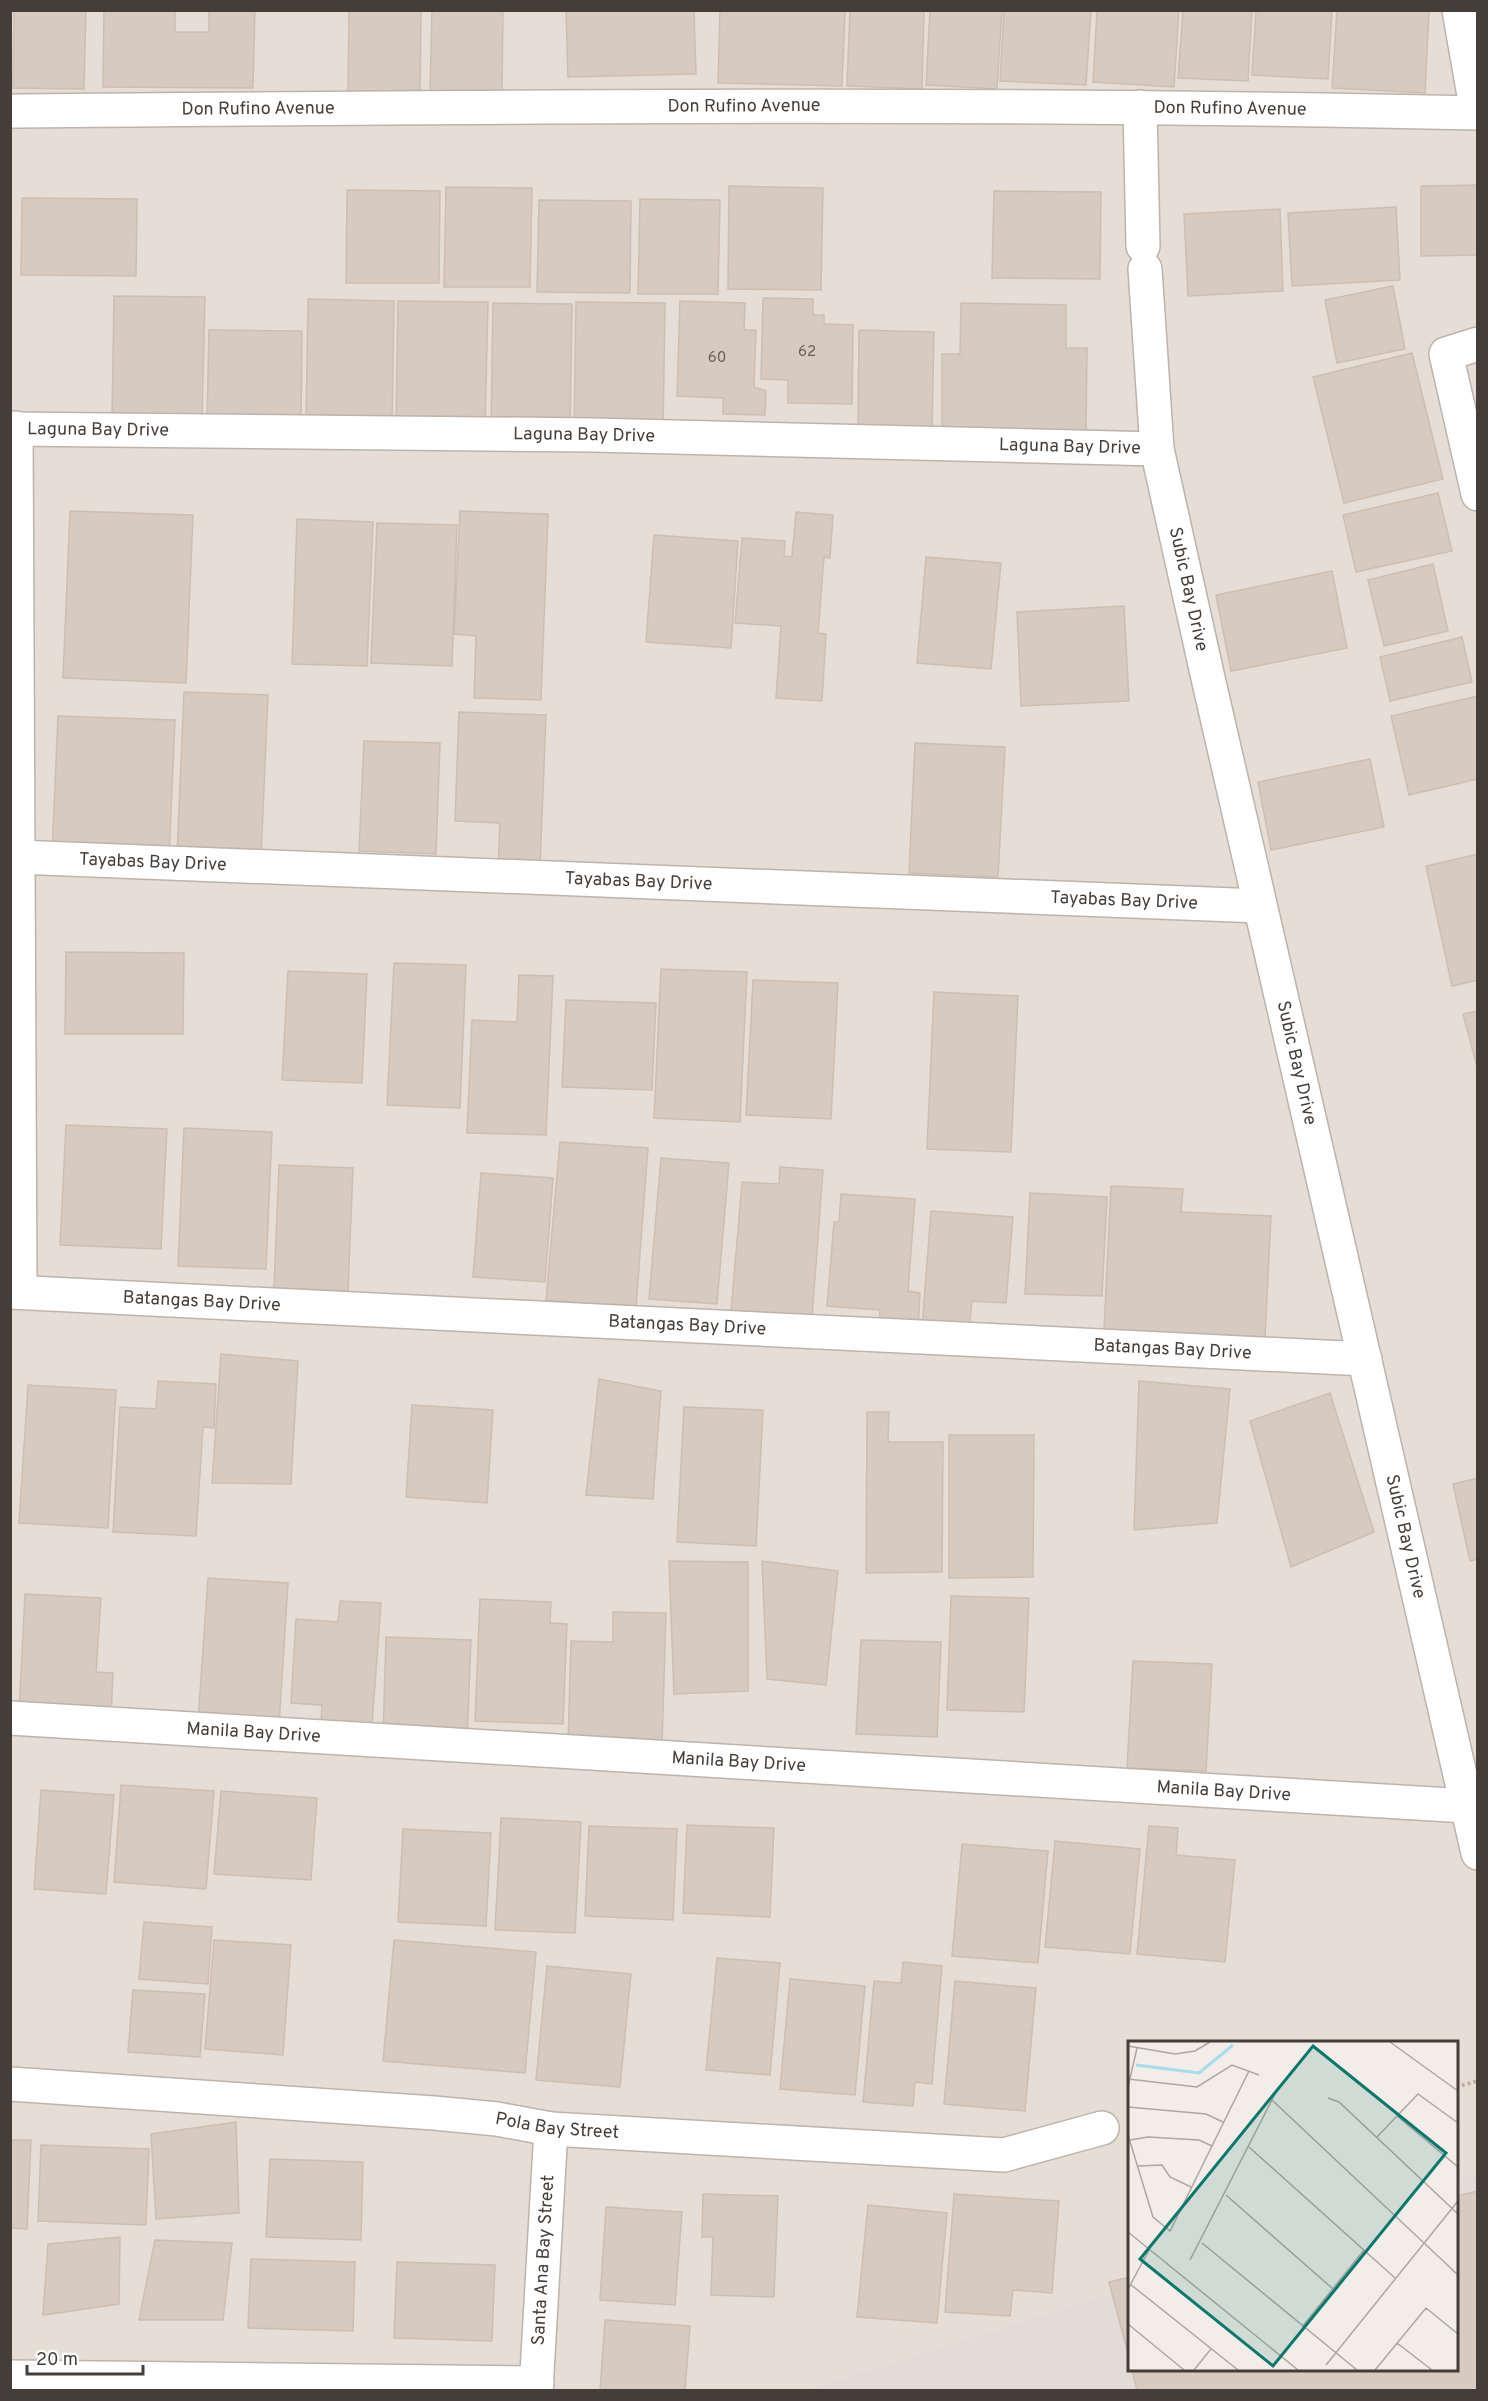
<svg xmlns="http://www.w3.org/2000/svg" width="1488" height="2401" font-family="Overpass,sans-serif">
	<rect width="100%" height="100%" fill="#f2ede8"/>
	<path fill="#e6ded6" d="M11,11H1477V2173L1457,2180L1456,2042H1130L1129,2287L804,2390H11Z"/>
	<path fill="#e2dcd9" d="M1477,2173V2390H804L1129,2287L1130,2370H1456L1457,2180Z"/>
	<path fill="#d6cac1" stroke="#cdbeb1" stroke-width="1.5" d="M14,10H86L84,89L13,88Z
		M104,10H175V32H209V10H255L253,88L103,87Z
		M349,10H421L420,96L348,95Z
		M432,10H503L502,93H430Z
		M566,10H694L696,74L568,77Z
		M720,10H845L842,86L718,83Z
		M850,10H924L922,89L847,86Z
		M930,10H1002L997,89L926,85Z
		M1004,10H1091L1086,85L1000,81Z
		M1097,10H1179L1174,87L1093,82Z
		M1183,10H1252L1248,81L1178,78Z
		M1256,10H1332L1328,79L1252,75Z
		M1337,10H1429L1425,93L1332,88Z
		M1478,185V255L1421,256V186Z
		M729,186L823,188L821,290L728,289Z
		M446,187L532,188L530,287H444Z
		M347,190L440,191L439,283H346Z
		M994,191L1101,192L1100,279L992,278Z
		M22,198L137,199L136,276L21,275Z
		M640,199L720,200L718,294H638Z
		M539,200L631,201L630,293L537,292Z
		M1396,207L1400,280L1292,286L1288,213Z
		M1280,209L1283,291L1188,296L1184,214Z
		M1393,286L1405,349L1337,363L1325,300Z
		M114,296L205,297L202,420H112Z
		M763,298L813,299V315H824V324L853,325L852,404L788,403V380L761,379Z
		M308,299L394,301L392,425L306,424Z
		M398,301L488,302L485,429L396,428Z
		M680,301L745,303L744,330H756L754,387L766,391L765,415L723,414V398L677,396Z
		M576,302L665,303L663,431L574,430Z
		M493,303L572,304L570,429L491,428Z
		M961,303L1066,305V348H1087L1086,433L942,432V354H960Z
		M209,330L302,331L301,425L207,424Z
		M859,330L934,332L932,432H858Z
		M1412,353L1443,479L1344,503L1313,377Z
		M1438,493L1452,551L1356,572L1343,515Z
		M70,511L193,515L186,683L63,678Z
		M460,511L548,514L541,700L474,698L476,636L454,634Z
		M796,512L833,515L830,558L824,557L818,633L826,634L822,701L776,698L781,626L735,623L742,538L785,541L784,556L792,557Z
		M297,519L373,522L367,666L292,664Z
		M377,523L457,525L452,666L371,663Z
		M654,535L738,541L731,648L646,642Z
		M926,557L1001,563L991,669L917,663Z
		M1433,564L1448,631L1384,646L1368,580Z
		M1332,571L1347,648L1231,671L1216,595Z
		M1124,606L1129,701L1021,706L1017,612Z
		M1462,637L1472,682L1390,701L1380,657Z
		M184,692L268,695L261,858L177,855Z
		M1478,696V779L1409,795L1391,716Z
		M459,712L546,715L540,868L498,867L500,823L455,821Z
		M58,716L175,720L169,859L52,854Z
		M364,741L440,743L436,854L359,851Z
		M915,743L1005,747L998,877L909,873Z
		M1370,759L1384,827L1271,850L1258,782Z
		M1478,854V980L1452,986L1426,866Z
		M66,952L184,953L183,1034H65Z
		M394,963L466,965L460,1108L387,1105Z
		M661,969L747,972L740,1122L654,1118Z
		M288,971L367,974L362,1083L282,1080Z
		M519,975L553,976L546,1135L467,1133L472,1020L517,1022Z
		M753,980L838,983L831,1119L746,1115Z
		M934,992L1018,996L1011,1152L927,1149Z
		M566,1000L656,1003L652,1090L562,1087Z
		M1478,1011V1071L1463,1014Z
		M66,1125L167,1129L161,1249L60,1245Z
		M184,1128L272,1132L266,1269L178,1266Z
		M560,1142L648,1148L636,1307L546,1300Z
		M661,1158L729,1163L717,1304L649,1299Z
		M279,1165L353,1168L348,1291L274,1288Z
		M780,1167L823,1170L812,1318L731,1312L742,1182L779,1184Z
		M481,1173L553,1178L545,1282L473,1277Z
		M1111,1186L1183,1189L1181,1212L1271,1216L1265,1337L1104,1330Z
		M1030,1193L1107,1197L1102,1296L1025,1294Z
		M841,1194L915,1199L908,1291L920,1293L918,1329L879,1326L880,1310L827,1306L834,1222H839Z
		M931,1211L1013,1217L1006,1303L972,1301L969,1331L922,1328Z
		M221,1354L298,1361L291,1484L212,1483Z
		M599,1379L661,1391L653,1499L586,1495Z
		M158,1381L216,1384L214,1428L203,1427L196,1536L113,1532L120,1407L156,1409Z
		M1139,1381L1230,1389L1217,1523L1134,1530Z
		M28,1385L116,1390L108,1528L19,1523Z
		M1330,1393L1374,1532L1291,1567L1250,1421Z
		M412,1405L493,1410L487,1503L406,1497Z
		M684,1407L763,1410L756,1546L677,1542Z
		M867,1412H889L888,1442H943L942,1572L866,1573Z
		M949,1435H1034L1033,1577L949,1578Z
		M1478,1478V1559L1470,1561L1453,1484Z
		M669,1561L748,1562V1691L674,1694Z
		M762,1561L838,1571L826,1685L767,1679Z
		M208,1578L288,1583L279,1725L198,1721Z
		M25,1594L101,1598L96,1672L113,1673L111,1717L19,1712Z
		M951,1596L1029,1598L1024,1712L947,1710Z
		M480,1599L551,1602L550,1623L567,1624L563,1724L475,1721Z
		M340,1601L381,1603L372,1725L321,1722L322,1705L291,1703L296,1619L338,1622Z
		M613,1612L666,1613L662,1745L568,1743L571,1641L613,1642Z
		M386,1637L471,1640L467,1741L383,1738Z
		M861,1640L941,1642L937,1737L856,1734Z
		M1133,1661L1212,1664L1206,1771L1127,1768Z
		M121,1785L214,1791L206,1889L114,1882Z
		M41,1790L114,1795L106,1894L34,1889Z
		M221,1791L317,1798L311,1880L214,1874Z
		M501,1818L581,1822L575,1933L495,1930Z
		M687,1825L774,1828L770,1917L683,1913Z
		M589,1826L677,1829L673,1920L585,1916Z
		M1149,1826L1178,1828L1176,1855L1235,1860L1225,1962L1137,1954Z
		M403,1829L491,1833L486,1926L398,1922Z
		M1055,1841L1140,1849L1130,1954L1045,1947Z
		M962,1844L1048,1851L1038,1963L952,1956Z
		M144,1922L212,1927L208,1984L139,1979Z
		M214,1940L291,1945L283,2055L205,2049Z
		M394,1940L536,1952L525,2073L383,2061Z
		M717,1958L780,1963L770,2075L706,2070Z
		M903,1962L942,1966L932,2084L915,2082L913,2106L863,2102L874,1981L901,1983Z
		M547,1966L631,1974L620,2087L536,2080Z
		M790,1979L865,1986L855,2095L780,2089Z
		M955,1981L1036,1988L1025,2111L944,2104Z
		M133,1990L205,1994L200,2057L128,2052Z
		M236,2122L239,2213L156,2219L151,2134Z
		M10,2140H31L27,2229L10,2228Z
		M41,2145L149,2149L146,2225L38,2221Z
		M270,2159L363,2162L361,2240L266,2237Z
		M1478,2191V2390H1137L1132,2370H1456V2196Z
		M703,2194L778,2196L774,2297L711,2295L713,2237H702Z
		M954,2194L1059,2201L1052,2293L1013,2290L1010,2316L945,2312Z
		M868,2205L947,2213L937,2323L857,2317Z
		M606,2207L682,2212L675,2305L600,2300Z
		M120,2237L119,2304L43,2315L48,2244Z
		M155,2240L232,2243L223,2320H139Z
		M251,2259L355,2262L353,2331L248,2328Z
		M397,2262L495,2265L492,2341L394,2338Z
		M1130,2277V2361L1109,2282Z
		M605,2320L690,2326L685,2390H600Z"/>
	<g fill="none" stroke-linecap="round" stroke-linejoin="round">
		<defs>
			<g id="minor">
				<path d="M1459,10L1477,113"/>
				<path d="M1140,107L1143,246"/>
				<path id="s1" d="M10,111C500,107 989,102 1478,113"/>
				<path id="s2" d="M1145,269L1157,449L1208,678L1478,1853"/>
				<path d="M1478,344L1446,354L1478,494"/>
				<path d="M16,428L20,1292"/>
				<path id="s3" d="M10,429L593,435L1157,449"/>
				<path id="s4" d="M17,857L1260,906"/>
				<path id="s5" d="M10,1292L1365,1359"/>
				<path id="s6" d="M10,1718L1467,1806"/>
				<path id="s7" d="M10,2084L434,2113L497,2119L551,2129L1004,2155L1102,2128"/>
				<path d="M10,2377L537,2383"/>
				<path id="s8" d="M536,2390L551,2129"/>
			</g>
		</defs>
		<use href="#minor" stroke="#bdb3ab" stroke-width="36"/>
		<path stroke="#bead9d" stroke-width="4" stroke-dasharray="3 3" stroke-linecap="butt" d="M1456,2087L1478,2081"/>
		<use href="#minor" stroke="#fff" stroke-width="33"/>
	</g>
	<g text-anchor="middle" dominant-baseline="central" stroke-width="5" stroke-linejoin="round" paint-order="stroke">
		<g font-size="15" fill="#69605a">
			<text x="807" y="352">62</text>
			<text x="717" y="358">60</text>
		</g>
		<g font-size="18" fill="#453d37" stroke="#fff">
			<text stroke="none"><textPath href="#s1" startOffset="734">Don Rufino Avenue</textPath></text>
			<text stroke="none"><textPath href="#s1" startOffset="1220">Don Rufino Avenue</textPath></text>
			<text stroke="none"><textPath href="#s1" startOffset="248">Don Rufino Avenue</textPath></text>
			<text stroke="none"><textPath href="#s3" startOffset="88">Laguna Bay Drive</textPath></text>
			<text stroke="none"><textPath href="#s3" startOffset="574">Laguna Bay Drive</textPath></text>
			<text stroke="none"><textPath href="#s3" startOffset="1060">Laguna Bay Drive</textPath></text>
			<text stroke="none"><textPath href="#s2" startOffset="324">Subic Bay Drive</textPath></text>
			<text stroke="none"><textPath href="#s4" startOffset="136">Tayabas Bay Drive</textPath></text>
			<text stroke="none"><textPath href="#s4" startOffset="622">Tayabas Bay Drive</textPath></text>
			<text stroke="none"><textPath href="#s4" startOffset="1108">Tayabas Bay Drive</textPath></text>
			<text stroke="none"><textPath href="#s2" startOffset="810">Subic Bay Drive</textPath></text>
			<text stroke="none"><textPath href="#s5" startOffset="192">Batangas Bay Drive</textPath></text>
			<text stroke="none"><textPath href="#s5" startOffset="678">Batangas Bay Drive</textPath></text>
			<text stroke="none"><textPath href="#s5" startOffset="1164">Batangas Bay Drive</textPath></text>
			<text stroke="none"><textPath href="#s2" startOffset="1296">Subic Bay Drive</textPath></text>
			<text stroke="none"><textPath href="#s6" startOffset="244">Manila Bay Drive</textPath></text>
			<text stroke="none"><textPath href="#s6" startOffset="730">Manila Bay Drive</textPath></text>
			<text stroke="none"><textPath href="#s6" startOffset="1216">Manila Bay Drive</textPath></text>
			<text stroke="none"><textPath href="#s7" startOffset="549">Pola Bay Street</textPath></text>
			<text stroke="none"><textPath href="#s8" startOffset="130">Santa Ana Bay Street</textPath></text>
		</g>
	</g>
	<g transform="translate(1128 2041)">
		<rect width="330" height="330" fill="#f2ede8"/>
		<path fill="none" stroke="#a8dbeb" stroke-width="3" d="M8,24L71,32L105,4"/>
		<path fill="none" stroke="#ada7a1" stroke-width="1.5" d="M262,1L330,50M0,5L47,13L67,10L82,1M0,38L69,46L104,24L131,34M0,46L9,7M200,57L211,61L330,173M144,59L330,234M0,66L78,73L95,81M269,75L330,126M0,94L25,176L42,190L121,30M249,96L290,53L330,82M2,99L20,96L71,99L84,105M121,106L267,237M10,125L34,124L42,136L63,146M98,154L205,248M0,191L170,329M74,202L229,329M62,219L148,51M2,243L110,329M0,248L21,209M0,283L56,329M174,286L236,209M269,302L304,329M198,324L330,160M66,329L83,308M247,329L298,267L330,293"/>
		<path fill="#0f766e" fill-opacity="0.15" stroke="#0f766e" stroke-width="3" d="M185,5L318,112L145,325L12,218Z"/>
		<rect width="330" height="330" fill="none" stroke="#453d37" stroke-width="3"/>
	</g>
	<rect width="1488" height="2401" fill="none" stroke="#453d37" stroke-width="24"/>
	<path d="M27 2365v9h116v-9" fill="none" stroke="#453d37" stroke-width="3"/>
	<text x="36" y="2365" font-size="18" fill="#453d37" stroke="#ffffff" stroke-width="4.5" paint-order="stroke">20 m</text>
</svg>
